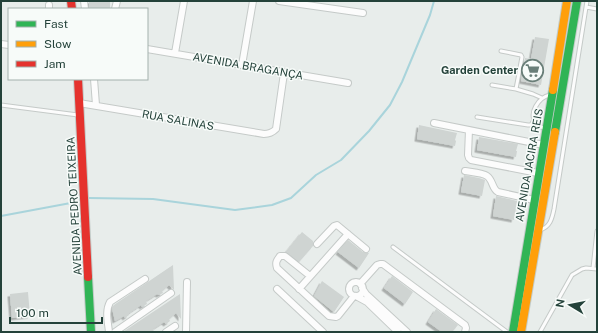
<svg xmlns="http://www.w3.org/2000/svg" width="598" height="333" font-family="'Public Sans',sans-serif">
	<defs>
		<filter id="shadow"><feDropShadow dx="-2.5" dy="2.5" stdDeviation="0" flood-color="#0004"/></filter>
	</defs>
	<rect width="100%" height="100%" fill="#e8edeb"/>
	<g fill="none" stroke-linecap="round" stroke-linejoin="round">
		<path stroke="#a9d4db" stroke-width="2" d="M89,198L153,199L235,210L272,205L291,198L316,175L341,160L369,131L390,105L402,82L430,15L434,1
			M1,216L76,202"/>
	</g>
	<path fill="#cfd4d2" filter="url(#shadow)" d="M89,1H110V9H89Z
		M535,37L549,39L541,85L521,81L525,58L531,59Z
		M419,125L457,133L455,140L456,141L455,146L417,139Z
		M479,137L518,144L516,151H517L516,157L477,150Z
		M464,175L479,178L485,180L482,196L461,192Z
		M496,196L517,201L514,220L493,216Z
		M302,232L313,241V246L299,262L286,252Z
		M348,240L363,252L369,253L359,268L338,252Z
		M173,265L174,290L169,285L162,291L163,293L159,295L157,294L146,301L147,304L142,307L141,305L129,313V315L125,318L124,316L115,321L112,308L114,305Z
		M392,276L413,292L405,304L384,288Z
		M322,281L344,297L334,312L314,296Z
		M28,292L30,316L12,318L10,294Z
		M180,294L181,319L176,313L169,319L170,321L166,324L164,322L153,329L154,332H123Z
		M436,309L458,325L452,332H442L428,322Z"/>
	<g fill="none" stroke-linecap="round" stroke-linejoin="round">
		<defs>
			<path id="lane" d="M586,7L597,9
				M501,51L521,55L522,57L516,89L533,94L542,98
				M492,85L516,89
				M1,105L78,115
				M477,117L528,125H531L534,120
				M546,129C543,128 540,127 537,124C527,114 539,97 550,95
				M540,230C550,227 552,219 554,209L587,1
				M393,247L507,332
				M593,268L597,231
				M540,332L572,275L582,269L586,268L597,269"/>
			<path id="street" d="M84,1L85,9
				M279,1L363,13
				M49,5V9
				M115,9L117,1
				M1,44L9,45
				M147,49L348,83
				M175,53L184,1
				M242,65L253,1
				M94,79L96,105
				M79,103L264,134C269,134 272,133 276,129L284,73
				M434,123L544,145
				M469,130L468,155L469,158L471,160L538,173
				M465,171C470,172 483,173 487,176C493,180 492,189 498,192L534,200
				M317,244L334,226L337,225L366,249
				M310,276L285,256H280C277,260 275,262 277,268L329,316L336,317L338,316L354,296
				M349 289a7 7 0 1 1 14 0a7 7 0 1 1-14 0Z
				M360,284L377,265L380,264H383L465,325L466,328L465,332
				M362,288L366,294L407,332
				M277,289L323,332
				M299,289L348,234
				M356,296L367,302L398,332
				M109,332C108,322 105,311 110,302L145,279
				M115,332L171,293
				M166,332L175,326
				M186,332L187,282"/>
			<path id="fast" d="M555,132L577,1
				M88,277L91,332
				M513,332L553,90"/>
			<path id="slow" d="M553,90L567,1
				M521,332L555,132"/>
			<path id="jam" d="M71,1L72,9
				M78,79L88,277"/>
		</defs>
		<use href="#lane" stroke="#c5cac8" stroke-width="5"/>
		<use href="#street" stroke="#c5cac8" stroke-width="8"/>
		<use href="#fast" stroke="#c3cbc8" stroke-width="10"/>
		<use href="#slow" stroke="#c3cbc8" stroke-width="10"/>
		<use href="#jam" stroke="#c3cbc8" stroke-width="10"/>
		<use href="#lane" stroke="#fcfcfc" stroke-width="3"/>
		<use href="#street" stroke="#fcfcfc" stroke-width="6"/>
		<use href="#fast" stroke="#30b455" stroke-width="8"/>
		<use href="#slow" stroke="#ff9f0a" stroke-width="8"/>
		<use href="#jam" stroke="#e5322d" stroke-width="8"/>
	</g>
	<defs>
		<symbol id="supermarket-ring" viewBox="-11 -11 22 22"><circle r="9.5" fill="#f7fbf9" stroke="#697e78" stroke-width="1.5"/><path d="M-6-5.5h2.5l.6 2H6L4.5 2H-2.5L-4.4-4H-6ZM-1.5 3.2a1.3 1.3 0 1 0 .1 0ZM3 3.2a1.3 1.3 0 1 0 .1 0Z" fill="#697e78"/></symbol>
	</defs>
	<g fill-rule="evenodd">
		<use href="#supermarket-ring" x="520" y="58" width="25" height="25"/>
	</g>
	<g text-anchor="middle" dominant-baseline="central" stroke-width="3" stroke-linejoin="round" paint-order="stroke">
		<g font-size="11" fill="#24423a" stroke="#f7fbf9">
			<text transform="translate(248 66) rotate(10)">AVENIDA BRAGANÇA</text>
			<text transform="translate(178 120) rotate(10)">RUA SALINAS</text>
			<text transform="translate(529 165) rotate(-80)">AVENIDA JACIRA REIS</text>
			<text transform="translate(74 206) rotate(-93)">AVENIDA PEDRO TEIXEIRA</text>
		</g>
		<g font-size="11" font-weight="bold" fill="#24423a" stroke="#f7fbf9" text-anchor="end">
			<text x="518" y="70">Garden Center</text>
		</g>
	</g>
	<rect width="598" height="333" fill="none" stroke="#24423a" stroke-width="4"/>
	<rect x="8" y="8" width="140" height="72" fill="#f7fbf9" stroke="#a3b1ad"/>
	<rect x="16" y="21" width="20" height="6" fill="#30b455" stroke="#a3b1ad"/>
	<text x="44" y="28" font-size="12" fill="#24423a">Fast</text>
	<rect x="16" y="41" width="20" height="6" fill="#ff9f0a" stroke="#a3b1ad"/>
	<text x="44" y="48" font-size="12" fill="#24423a">Slow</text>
	<rect x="16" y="61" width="20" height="6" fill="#e5322d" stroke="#a3b1ad"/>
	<text x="44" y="68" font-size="12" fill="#24423a">Jam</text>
	<g transform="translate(570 305) rotate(280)" stroke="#f7fbf9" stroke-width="3" paint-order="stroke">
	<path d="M0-3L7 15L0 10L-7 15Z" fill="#24423a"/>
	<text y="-6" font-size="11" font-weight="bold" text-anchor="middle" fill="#24423a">N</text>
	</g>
	<path d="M10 317v6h92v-6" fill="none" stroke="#24423a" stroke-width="2"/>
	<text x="16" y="317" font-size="12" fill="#24423a" stroke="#f7fbf9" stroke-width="3" paint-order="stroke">100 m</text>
</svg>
